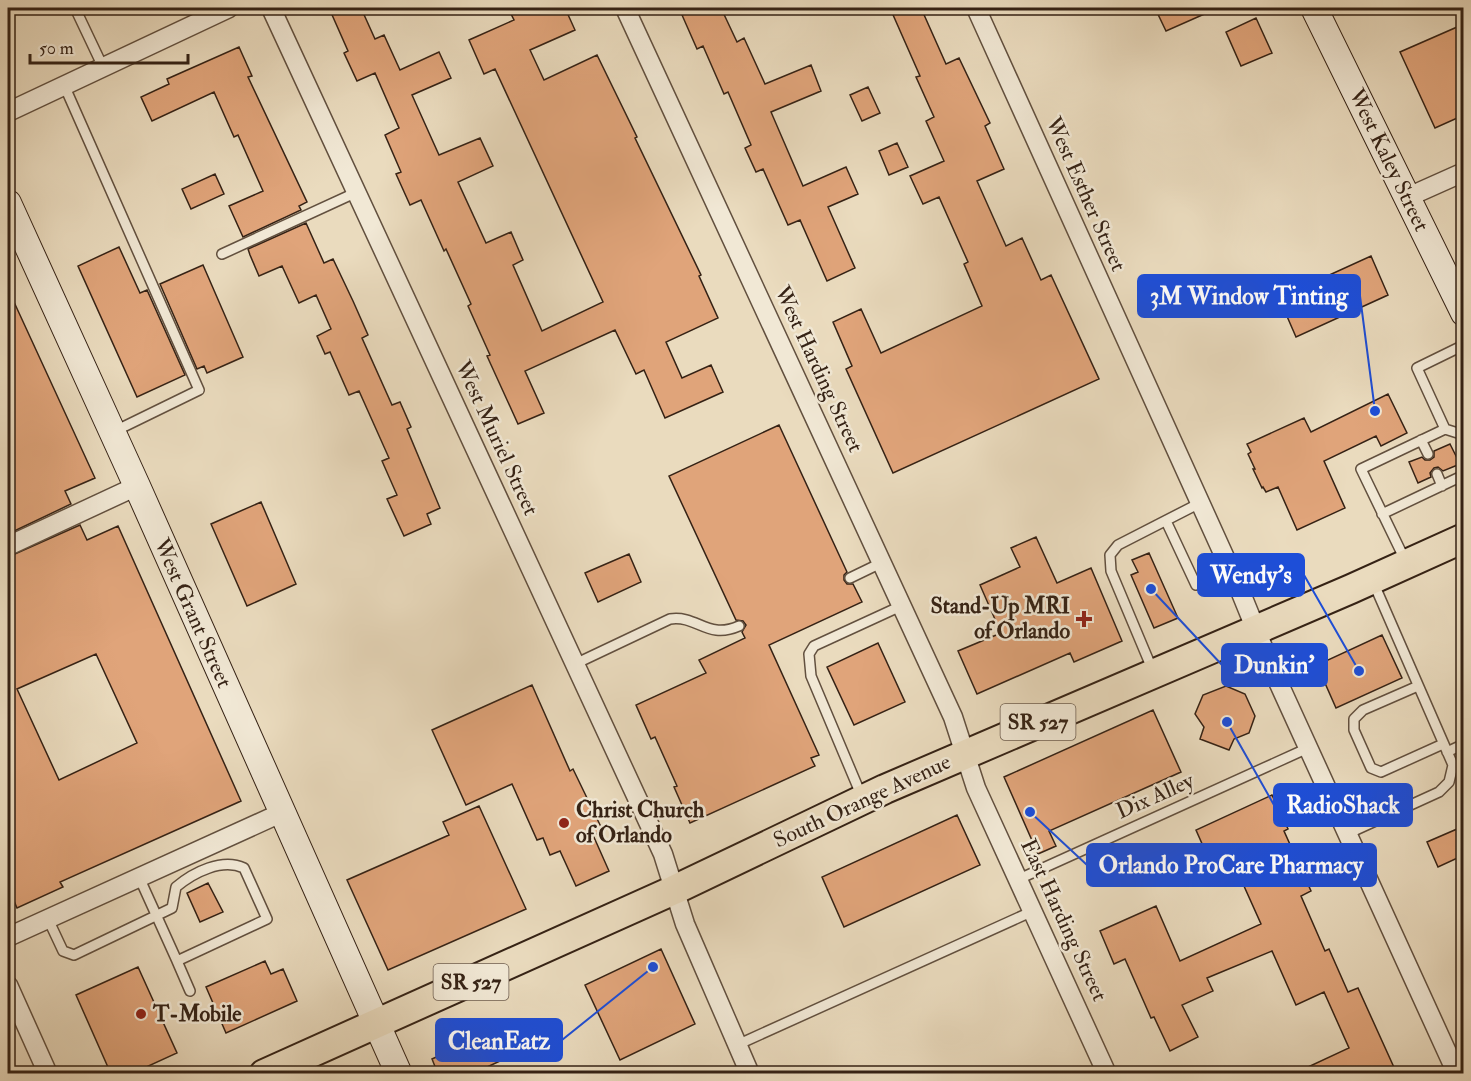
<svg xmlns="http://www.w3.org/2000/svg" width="1471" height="1081" font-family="'IM FELL Double Pica',serif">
	<rect width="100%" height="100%" fill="#eadbbe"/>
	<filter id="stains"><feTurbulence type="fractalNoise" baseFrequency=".00333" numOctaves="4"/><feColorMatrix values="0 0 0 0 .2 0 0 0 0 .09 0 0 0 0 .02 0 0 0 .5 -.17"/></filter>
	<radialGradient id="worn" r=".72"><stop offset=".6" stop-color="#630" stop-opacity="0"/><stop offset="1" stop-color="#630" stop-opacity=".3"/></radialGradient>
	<path fill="#e0a47a" stroke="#352215" stroke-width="1.5" fill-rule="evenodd" d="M329,8H361L375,39L384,35L400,70L439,52L451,78L412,95L439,155L480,138L493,166L458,182L486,243L511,232L523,260L513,265L542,331L603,302L495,69L484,74L469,40L514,20L508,8H565L575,30L530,50L544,80L597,55L637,137L635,138L701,275L699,276L718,318L666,342L682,378L711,365L723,392L665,418L644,370L636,374L615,330L525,371L544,413L518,424L487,356L490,355L468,306L471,304L446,249L444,251L421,200L410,205L396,174L401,172L385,135L399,128L375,73L357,81L344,53L348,51Z
		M699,8H721L737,42L744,38L765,84L811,65L821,91L771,112L803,186L846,167L858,194L828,207L855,268L827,281L800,220L788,225L763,169L756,172L745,148L751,145L728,92L724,94L703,46L697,49L682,15Z
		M890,8H921L946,64L959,58L990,123L985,126L1004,169L977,181L1006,246L1022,238L1041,280L1051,275L1099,379L893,473L846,369L852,366L833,322L861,309L881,353L982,306L964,264L968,262L939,197L923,204L910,176L944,161L926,121L934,117L916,77L920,76Z
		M1155,8H1218L1166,31Z
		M1256,18L1272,53L1241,66L1226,32Z
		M1464,24V115L1435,128L1400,52Z
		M239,47L252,76L248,77L307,202L299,206L301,210L243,237L229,206L263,191L238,135L234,137L214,92L152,121L141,97L169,84L167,79Z
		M868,87L880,113L862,121L850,95Z
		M897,143L908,167L889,175L879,151Z
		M215,174L224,194L191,209L182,189Z
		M306,223L324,263L333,259L353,301L368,335L362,338L392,405L400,402L411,427L407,429L440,508L427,514L431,524L404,536L387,499L397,495L382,461L389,458L359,391L349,395L330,352L325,354L317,336L331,329L316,295L299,303L282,266L259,276L250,255L248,249Z
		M119,247L140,293L147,290L185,375L137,397L78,266Z
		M1371,256L1388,295L1296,337L1279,298Z
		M203,265L243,357L207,373L204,366L197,369L160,284Z
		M8,289L95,478L65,491L71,504L8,534Z
		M1388,394L1407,433L1381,446L1376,436L1324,461L1345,508L1297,530L1278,487L1266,492L1263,487L1262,488L1253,469H1255L1248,454L1251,452L1247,444L1304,418L1311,432Z
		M779,425L847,572L844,575V580L847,584H853L862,602L769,645L819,755L811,758L815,766L690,823L674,787L677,786L655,737L651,739L636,705L706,673L699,660L745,638L742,632L746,625L743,621L736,620L669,476Z
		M1450,444L1460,464L1443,471L1438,467L1434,468L1430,473L1431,477L1418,483L1409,462L1422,457L1425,460H1430L1434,457V451Z
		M261,502L296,584L247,606L211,524Z
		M80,525L87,540L118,526L241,801L60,882L63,887L17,908L8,887V557ZM96,654L137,743L59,780L17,689Z
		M1036,537L1057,583L1091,568L1122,641L1074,662L1070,653L977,694L958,651L1001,633L980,585L1020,567L1011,548Z
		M1149,553L1178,618L1154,628L1131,575L1138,572L1132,560Z
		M629,554L641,582L598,602L585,573Z
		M1382,635L1402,678L1336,708L1317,665Z
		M878,643L905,702L854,725L827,667Z
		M532,685L570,771L573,769L603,831L593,835L609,871L576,886L560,851L550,855L543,838L537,840L512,784L466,805L432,730Z
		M1226,686L1245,694L1255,716L1249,733L1234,739L1229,750L1200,739L1204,727L1195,714L1203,695Z
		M1153,710L1181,772L1049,831L1056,846L1038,854L1004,777Z
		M1272,795L1288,829L1284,831L1311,891L1301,896L1325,951L1329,949L1348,992L1358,988L1397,1074H1293L1349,1048L1324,992L1296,1005L1272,951L1207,978L1213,991L1182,1005L1198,1037L1170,1051L1154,1017L1151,1018L1125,959L1114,964L1100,931L1156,906L1180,961L1261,924L1230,855L1211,864L1196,830Z
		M479,806L526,909L388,970L347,880L449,835L443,822Z
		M957,815L980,865L844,927L822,877Z
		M1464,826V855L1438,867L1427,842Z
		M208,883L223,912L200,922L187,893Z
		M661,949L695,1024L620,1060L585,985Z
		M265,961L271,974L283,969L297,1001L226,1033L206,987Z
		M138,967L177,1053L131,1074H111L76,995Z
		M503,1027L515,1054L472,1074H438L432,1059Z"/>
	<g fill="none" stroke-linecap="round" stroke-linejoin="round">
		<defs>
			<path id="lane" d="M75,8L103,67
				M64,85L199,390L115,431
				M222,254L357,192
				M1445,429L1464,435
				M1421,440L1428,454
				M1437,474L1442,486
				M1382,514L1462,476
				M1166,521L1196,585
				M1406,562L1361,469L1445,429L1417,368L1464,345
				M850,578L881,563
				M575,664L670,619C698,615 707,640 739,626
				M1153,671L1111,571L1110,555L1118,545L1200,503
				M1418,686L1363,710L1354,719V730L1371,768L1381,772L1443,744
				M1447,752L1464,744
				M862,797L811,676L809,654L814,646L901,606
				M1347,834L1439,792L1449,782L1453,765L1374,584
				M1019,879L1308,748
				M48,919L63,951L74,955L172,908L176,887C194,872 222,858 244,868L267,919L177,961L139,877
				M177,961L190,991
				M737,1045L1033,911"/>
			<path id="street" d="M271,8L663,854L685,924L750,1074
				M625,8L953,717L976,788L1107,1074
				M976,8L1241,593L1269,662L1457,1074
				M8,112L229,8
				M1408,197L1464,172
				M8,546L137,486
				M8,937L281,813
				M8,985L48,1074"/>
			<path id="secondary" d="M1314,8L1464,313
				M8,203L137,486L399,1074"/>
			<path id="primary" d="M264,1074L674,890L885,789L1351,589L1464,538"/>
		</defs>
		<use href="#lane" stroke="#62503f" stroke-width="12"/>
		<use href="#street" stroke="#62503f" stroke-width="21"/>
		<use href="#secondary" stroke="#352215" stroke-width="28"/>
		<use href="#primary" stroke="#352215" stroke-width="32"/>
		<use href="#lane" stroke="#f1e8d5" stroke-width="9"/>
		<use href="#street" stroke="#f1e8d5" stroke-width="18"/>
		<use href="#secondary" stroke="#f1e8d5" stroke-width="26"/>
		<use href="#primary" stroke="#eadbbe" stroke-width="28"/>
	</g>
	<g fill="#8f2418" stroke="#f1e8d5" stroke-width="2">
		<path d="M1081 610h6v6h6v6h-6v6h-6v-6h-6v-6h6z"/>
		<circle cx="564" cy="823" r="6"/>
		<circle cx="141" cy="1014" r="6"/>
	</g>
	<g text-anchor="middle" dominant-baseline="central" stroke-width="5" stroke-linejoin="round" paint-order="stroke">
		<g fill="#f1e8d5" stroke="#6d5d4f" stroke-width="1.5">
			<rect x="1000.5" y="704" width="75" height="36" rx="4.5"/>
			<rect x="433.5" y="964" width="75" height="36" rx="4.5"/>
		</g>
		<g font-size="21" font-weight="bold" fill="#352215">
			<text x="1038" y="722">SR 527</text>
			<text x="471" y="982">SR 527</text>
		</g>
		<g font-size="22" fill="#352215" stroke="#f1e8d5">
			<text transform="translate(1389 160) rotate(64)">West Kaley Street</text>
			<text transform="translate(1086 194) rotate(66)">West Esther Street</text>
			<text transform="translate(819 369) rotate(65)">West Harding Street</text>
			<text transform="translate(497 438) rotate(65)">West Muriel Street</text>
			<text transform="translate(193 613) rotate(66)">West Grant Street</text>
			<text transform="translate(1155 796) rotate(-24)">Dix Alley</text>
			<text transform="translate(862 801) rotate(-25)">South Orange Avenue</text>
			<text transform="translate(1064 920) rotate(65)">East Harding Street</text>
		</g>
		<g font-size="22" font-weight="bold" fill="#352215" stroke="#f1e8d5" text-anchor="start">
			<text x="1070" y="606" text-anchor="end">Stand-Up MRI<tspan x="1070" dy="25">of Orlando</tspan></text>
			<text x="576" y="810">Christ Church<tspan x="576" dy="25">of Orlando</tspan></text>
			<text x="153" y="1014">T-Mobile</text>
		</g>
	</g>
	<path fill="none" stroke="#1d4ed8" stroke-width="2" d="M1375 411L1360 296M1359 671L1304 575M1151 589L1222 665M1227 722L1274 805M1030 812L1087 865M653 967L562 1040"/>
	<g fill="#1d4ed8" stroke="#f1e8d5" stroke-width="2">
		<circle cx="1375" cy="411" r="6"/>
		<circle cx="1359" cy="671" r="6"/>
		<circle cx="1151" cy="589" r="6"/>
		<circle cx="1227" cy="722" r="6"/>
		<circle cx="1030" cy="812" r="6"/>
		<circle cx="653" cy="967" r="6"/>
	</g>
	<g fill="#1d4ed8" stroke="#1d4ed8" stroke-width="2">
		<rect x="1138" y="275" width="222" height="42" rx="6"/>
		<rect x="1198" y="554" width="106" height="42" rx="6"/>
		<rect x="1222" y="644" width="105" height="42" rx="6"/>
		<rect x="1274" y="784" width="138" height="42" rx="6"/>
		<rect x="1087" y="844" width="289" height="42" rx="6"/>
		<rect x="436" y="1019" width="126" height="42" rx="6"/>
	</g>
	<g font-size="24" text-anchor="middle" font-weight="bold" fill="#fff">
		<text x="1249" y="304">3M Window Tinting</text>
		<text x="1251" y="583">Wendy's</text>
		<text x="1274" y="673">Dunkin'</text>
		<text x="1343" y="813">RadioShack</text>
		<text x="1231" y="873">Orlando ProCare Pharmacy</text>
		<text x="499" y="1049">CleanEatz</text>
	</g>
	<rect width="1471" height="1081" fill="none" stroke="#eadbbe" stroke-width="30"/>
	<rect x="9" y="9" width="1453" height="1063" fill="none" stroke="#352215" stroke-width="3"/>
	<rect x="15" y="15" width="1441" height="1051" fill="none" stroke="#352215" stroke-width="1.5"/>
	<path d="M30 54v9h158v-9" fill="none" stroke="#352215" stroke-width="3"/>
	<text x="39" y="54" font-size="18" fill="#352215" stroke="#f1e8d5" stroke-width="4.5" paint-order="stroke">50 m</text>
	<rect width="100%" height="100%" filter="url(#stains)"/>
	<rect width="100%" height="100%" fill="url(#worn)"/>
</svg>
